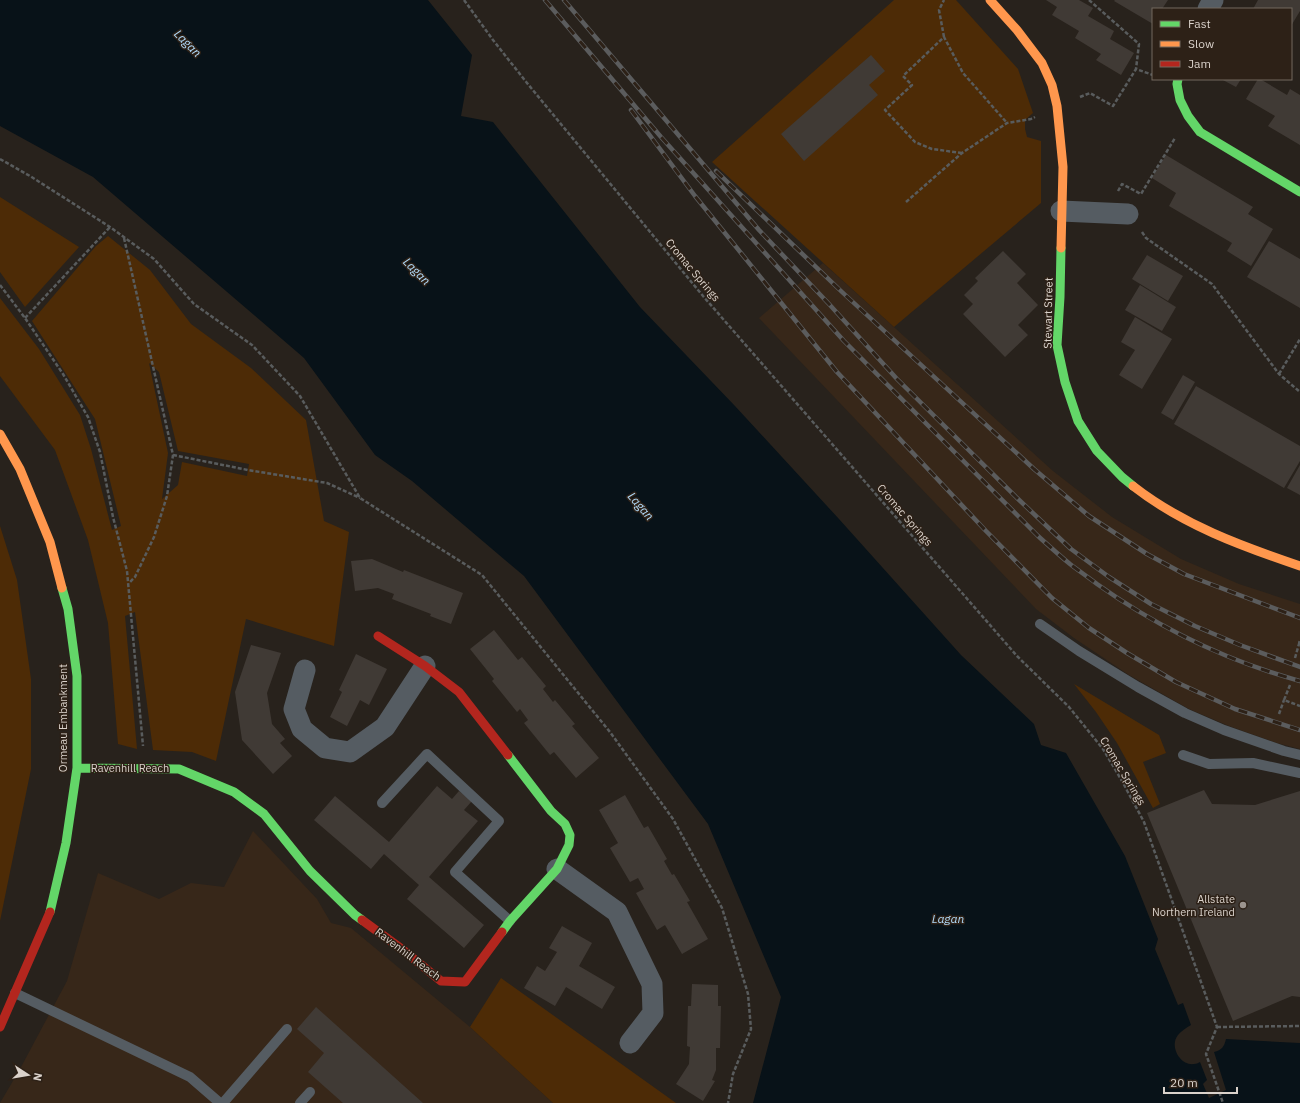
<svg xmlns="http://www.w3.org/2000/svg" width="1300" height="1103" font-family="'IBM Plex Sans',sans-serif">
	<rect width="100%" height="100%" fill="#28221c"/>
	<path fill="#372719" d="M823,263L1053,471L1112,517L1181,559L1239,584L1300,604V749L1277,743L1229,726L1189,709L1129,675L1074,638L1036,609L759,318Z
		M253,831L317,899L331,923L351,928L470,1027L553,1103H0L20,1069L67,981L98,873L159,899L191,883L224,887Z"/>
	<path fill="#4d2b06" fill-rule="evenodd" d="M894,0H956L1018,69L1033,113L1025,120V129L1027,137L1041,141V203L894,327L712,162Z
		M0,197L79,247L25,307L0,272Z
		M108,236L150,270L191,324L251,368L306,420L324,521L349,532L334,646L246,619L216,761L192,752L153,750L135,612L125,616L137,749L118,744L108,623L88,540L55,450L0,376V298L39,349L80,415L91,449L112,530L121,526L95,419L32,321L96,246ZM149,363L159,372L178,451L249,464L247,476L182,462L178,485L162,499L168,453Z
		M0,526L17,580L31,679V769L0,921Z
		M1074,684L1159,735L1166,753L1143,762L1160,804L1153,808L1117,743L1096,712Z
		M501,978L676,1103H553L470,1027Z"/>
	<path fill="#081218" d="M0,0H428L472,55L461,116L493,122L640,307L735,406L839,519L961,655L1034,724L1041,745L1066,753L1125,856L1158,939L1155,949L1178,1005L1183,1003L1191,1025C1186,1028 1181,1031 1178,1035C1169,1046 1180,1066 1194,1064C1196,1064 1198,1063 1200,1062L1207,1080L1203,1084L1209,1098L1226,1090L1214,1052C1222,1050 1224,1047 1226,1039L1300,1043V1103H753L781,997L708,824L524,576L412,481L375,455L304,358L93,177L0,126Z"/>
	<path fill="#403a35" d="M1046,0H1079L1093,8L1088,16L1114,31L1110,39L1134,53L1121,75L1096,60L1101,54L1075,38L1079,31L1052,15L1057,7Z
		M1115,0H1168L1162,9H1153V24L1114,1Z
		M1258,0H1300V11L1291,26V9H1253Z
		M871,55L885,71L869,85L878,95L804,161L781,134Z
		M1221,79H1241L1236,87Z
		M1258,79H1260L1287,95L1290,89L1300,95V145L1268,126L1275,116L1246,99Z
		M1166,155L1253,207L1248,214L1273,229L1251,266L1227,251L1232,243L1169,206L1176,193L1152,178Z
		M1269,241L1300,259V308L1247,277Z
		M1003,251L1026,274L1017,283L1038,305L1018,325L1028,335L1005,357L963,314L973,304L964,295L978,281L975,278Z
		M1147,255L1183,276L1168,301L1132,279Z
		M1140,285L1176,307L1162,331L1125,310Z
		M1135,317L1172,339L1142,389L1119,375L1135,350L1121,342Z
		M1183,375L1195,382L1173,420L1161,413Z
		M1196,386L1300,446V461L1284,488L1174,424Z
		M1300,465V495L1287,488Z
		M372,559L403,572L404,570L463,593L451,624L430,616L431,614L392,599L394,594L378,588L355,591L351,561Z
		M494,630L518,660L522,657L546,686L543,689L553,702L555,700L575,724L572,726L599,758L576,778L554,752L550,755L524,723L528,720L520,709L517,712L492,681L494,679L470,649Z
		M251,645L281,653L267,693L272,724L285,739L280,743L292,756L273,774L242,740L235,692Z
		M356,654L387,669L369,705L360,700L347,726L330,717L342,692L339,690Z
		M437,786L452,799L459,791L472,801L464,810L478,821L429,877L484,925L464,948L407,899L419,885L384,854L371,869L314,820L335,796L389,842Z
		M1204,790L1212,804L1255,805L1300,791V997L1292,996L1233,1021L1147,813Z
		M625,795L644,828L648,826L667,859L664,861L672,875L674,874L690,901L687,902L708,939L682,954L665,925L657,930L636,893L644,889L638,878L630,882L610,848L618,843L599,810Z
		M562,926L592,943L579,966L615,987L602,1009L566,987L555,1006L524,988L537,966L545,971L557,952L549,948Z
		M692,984L718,985V1006H721L720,1048H716V1070L712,1080L715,1081L703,1101L676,1084L689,1064L690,1047L687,1046L688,1006H691Z
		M316,1007L423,1103H343L308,1072L324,1053L297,1029Z"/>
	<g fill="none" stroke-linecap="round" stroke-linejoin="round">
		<path stroke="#595c5d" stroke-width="2.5" stroke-dasharray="4 2" stroke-linecap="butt" d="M464,0L493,40L527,83L703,296L1017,656L1069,707L1103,749L1122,781L1144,822L1217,1027L1206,1054L1223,1103
			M1089,0L1139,44L1136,69
			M944,37L939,10L944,0
			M1080,97L1090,93L1113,106L1136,69L1153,75
			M962,153L932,149L915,142L885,110L912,85L903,76L944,37L963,73L1007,123
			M0,159L30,176L110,227L154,259L194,304L252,345L300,396L360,498L482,575L610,732L673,819L722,908L748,994L751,1029L733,1074L728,1103
			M1118,191L1122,184L1141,194L1175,138
			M906,202L962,153L1007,123L1031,119L1035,117
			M1142,232L1146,238L1212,284L1279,374L1300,392
			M124,238L173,455L167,496L154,537L135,577L129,583
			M0,285L25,318L63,374L88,417L100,452L113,517L127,571L143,746
			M25,318L110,227
			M1279,374L1300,339
			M173,455L248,470L327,483L360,498
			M1300,644H1299L1300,639
			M1295,658L1299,644
			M1290,685L1284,700L1300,706
			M1279,714L1284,700
			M1217,1027L1300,1026"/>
		<path stroke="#555c62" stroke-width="10" d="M1040,624L1079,651L1138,687L1185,713L1224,730L1284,751L1300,755
			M1183,755L1209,764L1253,763L1300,773
			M382,803L427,754L499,821L455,872L510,921
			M15,993L190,1077L220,1103
			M223,1103L287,1029
			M300,1103L310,1092"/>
		<path stroke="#555c62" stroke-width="21" d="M1208,9L1213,0
			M1061,211L1128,214
			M305,670L294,709L302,729L325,748L350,752L385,727L425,666
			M557,869L617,912L652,984L653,1013L630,1043"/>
		<path stroke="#63d668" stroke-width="9" d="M1178,79L1177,84L1180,100L1188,116L1200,132L1300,192
			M1061,248L1060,297L1057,345L1065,382L1078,421L1097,451L1122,477L1133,486
			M77,768L179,769L234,792L264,814L310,871L355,915L362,920
			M50,912L66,843L77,768V676L68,609L62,588
			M502,932L510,921L557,869L569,845L570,835L565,824L551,811L508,755"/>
		<path stroke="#ff974d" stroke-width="9" d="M990,0L1017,30L1042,63L1052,85L1057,106L1063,167L1061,248
			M0,434L20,469L50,542L62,588
			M1133,486C1183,525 1241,546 1300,566"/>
		<path stroke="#b3261e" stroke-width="9" d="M378,636L425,666L459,692L508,755
			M362,920L403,950L441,981L465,982L502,932
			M0,1027L50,912"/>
		<defs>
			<path id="rail" d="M545,0L661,137L844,341L1038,536C1048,545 1059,555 1070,564C1079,571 1088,577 1097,584C1159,628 1227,661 1300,681
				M564,0L759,230L829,304L897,379L1017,498L1071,549L1109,577L1151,604L1195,626L1240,645L1300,667
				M631,110L695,196L837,372L986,531L1052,598L1089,628L1127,653L1176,682L1235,709L1300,730
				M716,171L842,292L1034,469L1089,516L1147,554L1184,574L1300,618"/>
		</defs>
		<use href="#rail" stroke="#5b5c5d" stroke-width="4.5"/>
		<use href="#rail" stroke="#2d2117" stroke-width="3" stroke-dasharray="9" stroke-linecap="butt"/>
	</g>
	<circle fill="#9c948e" stroke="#2d2117" stroke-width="1.5" cx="1243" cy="905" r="4"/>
	<g text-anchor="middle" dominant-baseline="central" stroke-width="3" stroke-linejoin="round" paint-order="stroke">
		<g font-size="11" fill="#dad2cb" stroke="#2d2117">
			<text transform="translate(693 270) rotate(50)">Cromac Springs</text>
			<text transform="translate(1048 313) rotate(-89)">Stewart Street</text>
			<text transform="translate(905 515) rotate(49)">Cromac Springs</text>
			<text transform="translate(63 718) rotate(-90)">Ormeau Embankment</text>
			<text x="130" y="768">Ravenhill Reach</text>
			<text transform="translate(1123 771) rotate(59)">Cromac Springs</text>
			<text transform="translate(408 954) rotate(37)">Ravenhill Reach</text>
		</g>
		<g font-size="11" fill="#dad2cb" stroke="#2d2117" text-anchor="end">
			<text x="1235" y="899">Allstate<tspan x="1235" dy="13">Northern Ireland</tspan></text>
		</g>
		<g font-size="12" font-style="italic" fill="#aed8f7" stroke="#2d2117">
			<text transform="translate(188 43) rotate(45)">Lagan</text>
			<text transform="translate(417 271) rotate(45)">Lagan</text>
			<text transform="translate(641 506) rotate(49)">Lagan</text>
			<text x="948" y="918">Lagan</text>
		</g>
	</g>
	<rect x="1152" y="8" width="140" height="72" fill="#2d2117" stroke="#72685f"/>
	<rect x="1160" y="21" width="20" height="6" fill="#63d668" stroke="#72685f"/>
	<text x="1188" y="28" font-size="12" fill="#dad2cb">Fast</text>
	<rect x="1160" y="41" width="20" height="6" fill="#ff974d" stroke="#72685f"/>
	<text x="1188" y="48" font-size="12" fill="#dad2cb">Slow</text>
	<rect x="1160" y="61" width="20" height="6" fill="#b3261e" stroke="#72685f"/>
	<text x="1188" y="68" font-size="12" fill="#dad2cb">Jam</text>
	<g transform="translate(28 1075) rotate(102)" stroke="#2d2117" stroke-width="3" paint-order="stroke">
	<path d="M0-3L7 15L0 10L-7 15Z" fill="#dad2cb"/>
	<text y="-6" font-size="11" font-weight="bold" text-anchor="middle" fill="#dad2cb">N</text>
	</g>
	<path d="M1164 1087v6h73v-6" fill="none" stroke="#dad2cb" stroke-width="2"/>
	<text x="1170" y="1087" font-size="12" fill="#dad2cb" stroke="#2d2117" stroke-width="3" paint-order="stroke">20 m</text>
</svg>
